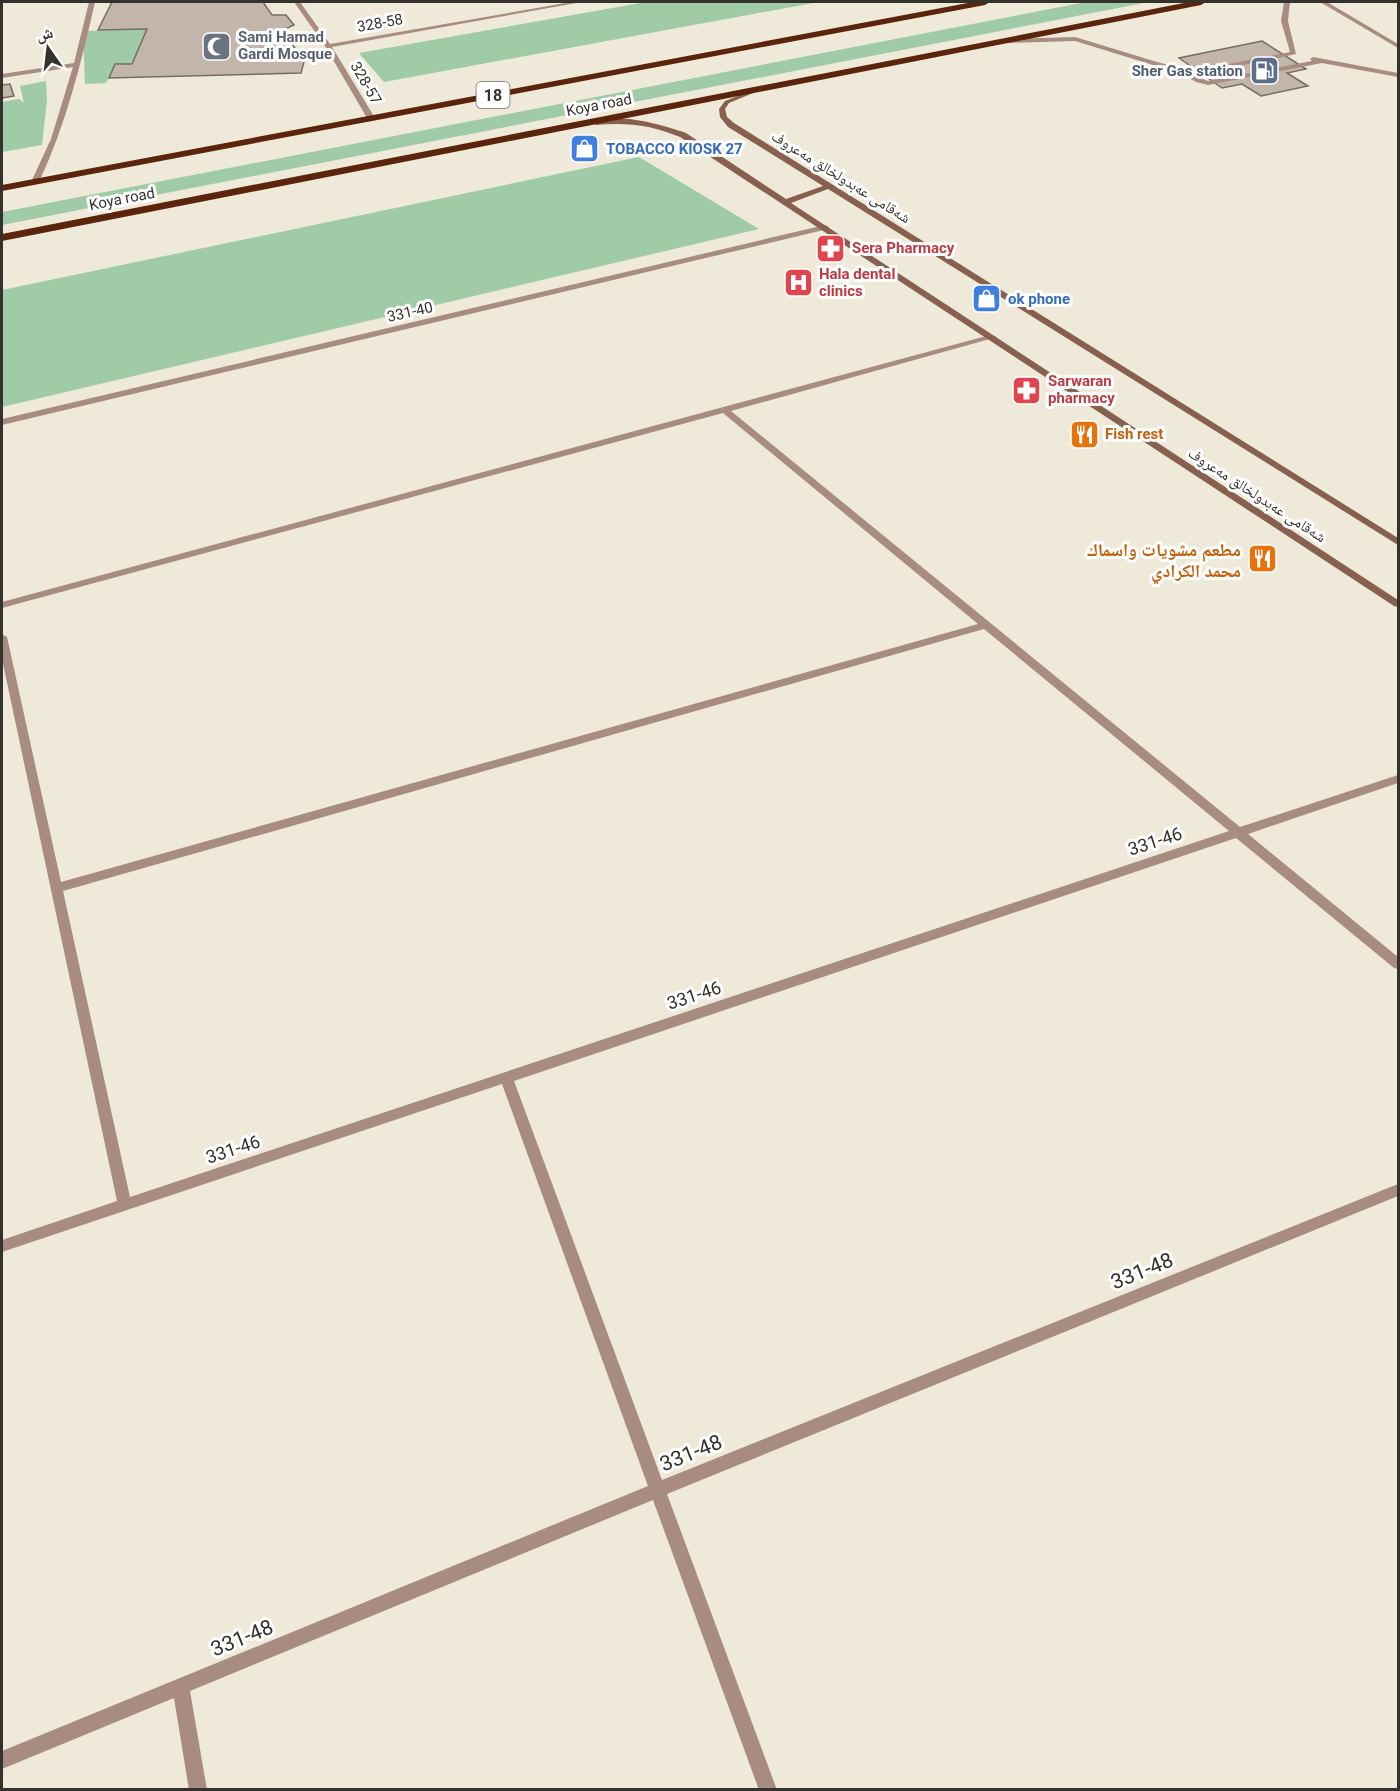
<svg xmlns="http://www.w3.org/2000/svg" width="1400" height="1791" font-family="Roboto,'Noto Naskh Arabic',sans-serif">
	<rect width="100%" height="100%" fill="#eee9d9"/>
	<path fill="#9fcba7" d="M646,2H819L384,82L359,53Z
		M1086,2H1149L2,225V212Z
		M147,29L132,64H115L106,83L85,84L83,31Z
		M46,81L47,100L42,145L2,152V102L19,99L24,103L20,86Z
		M639,157L759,229L2,407V290Z"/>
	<path fill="#c2b5aa" stroke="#786c62" stroke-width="1.5" d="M112,2H263L272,15H286L294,25L283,30L304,62L301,73L109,78L115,64H132L147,29L98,30Z
		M1262,41L1306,69L1287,73L1308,86L1261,96L1242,84L1222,88L1179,58Z
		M10,84L14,96L2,98V85Z"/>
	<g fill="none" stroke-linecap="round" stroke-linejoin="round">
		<path fill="#a98c81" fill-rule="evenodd" d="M1284,2H1290L1288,21L1296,54L1196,75L1195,76L1208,81L1312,61L1310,59L1313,57L1398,73V77L1322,63L1208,85L1196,82L1189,78V74L1153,65L1075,41L1007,43L1004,41L1007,39L1075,37L1157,62L1193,71L1290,52L1281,21Z"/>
		<path fill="#a98c81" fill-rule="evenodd" d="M89,2H95C81,64 66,124 39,182L32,184L31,182L51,139L73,67L2,78V74L74,63Z
			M294,2H300L330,44L571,2H582L332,47L375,118L371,120L367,118L325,46Z
			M1320,2H1327L1398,44V48Z
			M825,225L829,227L828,229L2,425V419Z
			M990,335L997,337L731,411L1240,827L1398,775V783L1248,834L1398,957V969L1394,968L1236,838L514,1081L662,1480L1398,1184V1196L667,1494L777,1790H759L653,1500L190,1691L207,1790H189L174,1698L2,1769V1751L648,1486L502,1084L2,1252V1240L117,1201L2,659V634L7,637L61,882L978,624L723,413L2,608V602ZM984,629L1229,831L130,1197L63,891Z"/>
		<path fill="#88604f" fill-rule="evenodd" d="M753,90L758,91L729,103L725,109L727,117L734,123L1398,538V545L828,189L791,203L1398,600V607L1394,606L680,137C652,125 626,122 596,125L592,123C614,111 663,125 686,133L786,199L823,186L728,127L720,117L719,109L725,101Z"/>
		<path fill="#5a250b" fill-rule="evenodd" d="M973,2H990L985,5L2,191V185Z
			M1189,2H1206L1201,5L2,241V234Z"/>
	</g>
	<defs>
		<symbol id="mosque-square" viewBox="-11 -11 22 22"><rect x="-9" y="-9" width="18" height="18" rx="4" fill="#6b7280" stroke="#fff"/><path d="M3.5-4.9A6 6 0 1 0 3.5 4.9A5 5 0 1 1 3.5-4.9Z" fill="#fff"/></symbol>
		<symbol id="fuel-square" viewBox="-11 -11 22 22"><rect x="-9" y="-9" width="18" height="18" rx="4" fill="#5c6f8a" stroke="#fff"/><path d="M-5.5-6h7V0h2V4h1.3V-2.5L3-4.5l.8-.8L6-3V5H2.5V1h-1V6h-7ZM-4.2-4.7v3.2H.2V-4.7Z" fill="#fff"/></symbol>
		<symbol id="shop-square" viewBox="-11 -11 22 22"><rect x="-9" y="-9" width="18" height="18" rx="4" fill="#3f7fe0" stroke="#fff"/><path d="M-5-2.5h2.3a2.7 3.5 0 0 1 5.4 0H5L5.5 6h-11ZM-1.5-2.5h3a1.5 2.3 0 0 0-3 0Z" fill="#fff"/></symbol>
		<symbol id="pharmacy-square" viewBox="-11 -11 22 22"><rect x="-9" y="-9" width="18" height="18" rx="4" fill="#e0444e" stroke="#fff"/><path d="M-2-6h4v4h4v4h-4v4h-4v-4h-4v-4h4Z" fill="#fff"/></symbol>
		<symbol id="hospital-square" viewBox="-11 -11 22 22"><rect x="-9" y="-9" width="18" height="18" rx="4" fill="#e0444e" stroke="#fff"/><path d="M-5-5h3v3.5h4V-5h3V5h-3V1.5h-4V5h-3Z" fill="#fff"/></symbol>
		<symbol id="restaurant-square" viewBox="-11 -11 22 22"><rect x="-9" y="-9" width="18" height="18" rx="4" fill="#e8710a" stroke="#fff"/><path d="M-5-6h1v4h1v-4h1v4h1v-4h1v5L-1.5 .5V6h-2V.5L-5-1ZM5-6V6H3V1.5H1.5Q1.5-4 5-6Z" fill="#fff"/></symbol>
	</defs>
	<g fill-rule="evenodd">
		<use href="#mosque-square" x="200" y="30" width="33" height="33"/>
		<use href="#fuel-square" x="1248" y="54" width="33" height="33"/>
		<use href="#shop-square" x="568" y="132" width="33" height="33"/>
		<use href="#pharmacy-square" x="814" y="232" width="33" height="33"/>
		<use href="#hospital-square" x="782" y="266" width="33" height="33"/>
		<use href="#shop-square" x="970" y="282" width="33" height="33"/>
		<use href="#pharmacy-square" x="1010" y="374" width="33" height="33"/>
		<use href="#restaurant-square" x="1068" y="418" width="33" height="33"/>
		<use href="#restaurant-square" x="1246" y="542" width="33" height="33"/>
	</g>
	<g text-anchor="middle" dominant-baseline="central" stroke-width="6" stroke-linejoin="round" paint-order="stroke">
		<g font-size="15" fill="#34322c" stroke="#fff">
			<text transform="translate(380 23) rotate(-10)">328-58</text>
			<text transform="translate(366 83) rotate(60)">328-57</text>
			<text transform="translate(599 105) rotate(-11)">Koya road</text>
			<text transform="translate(841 177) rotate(32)">شەقامی عەبدولخالق مەعروف</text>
			<text transform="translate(122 199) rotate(-11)">Koya road</text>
			<text transform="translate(410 312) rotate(-13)">331-40</text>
			<text transform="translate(1257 495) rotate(33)">شەقامی عەبدولخالق مەعروف</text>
		</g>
		<g font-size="15" font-weight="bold" fill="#5b616d" stroke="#fff" text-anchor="start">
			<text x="238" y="37">Sami Hamad<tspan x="238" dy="17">Gardi Mosque</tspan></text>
		</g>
		<g font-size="15" font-weight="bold" fill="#4e5e75" stroke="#fff" text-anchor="end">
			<text x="1243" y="71">Sher Gas station</text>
		</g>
		<g font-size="15" font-weight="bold" fill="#366cbe" stroke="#fff" text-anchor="start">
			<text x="606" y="149">TOBACCO KIOSK 27</text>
			<text x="1008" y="299">ok phone</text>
		</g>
		<g font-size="15" font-weight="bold" fill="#be3a42" stroke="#fff" text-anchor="start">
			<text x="852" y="248">Sera Pharmacy</text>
			<text x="819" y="274">Hala dental<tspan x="819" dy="17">clinics</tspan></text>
			<text x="1048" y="381">Sarwaran<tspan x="1048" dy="17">pharmacy</tspan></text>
		</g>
		<g font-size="15" font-weight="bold" fill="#c56008" stroke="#fff" text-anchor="start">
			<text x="1105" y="434">Fish rest</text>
		</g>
		<rect fill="#fff" stroke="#71706b" stroke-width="1.5" x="476.5" y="82" width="33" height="26" rx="4.5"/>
		<g font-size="16" font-weight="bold" fill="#34322c">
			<text x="493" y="95">18</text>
		</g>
		<g font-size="18" font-weight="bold" fill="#c56008" stroke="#fff" text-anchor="end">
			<text x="1241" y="549">مطعم مشويات واسماك<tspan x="1241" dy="21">محمد الكرادي</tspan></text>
		</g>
		<g font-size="18" fill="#34322c" stroke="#fff">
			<text transform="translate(1155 841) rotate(-18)">331-46</text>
			<text transform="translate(694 995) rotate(-18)">331-46</text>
			<text transform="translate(233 1149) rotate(-18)">331-46</text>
		</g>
		<g font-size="21" fill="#34322c" stroke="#fff">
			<text transform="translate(1142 1271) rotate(-22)">331-48</text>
			<text transform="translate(691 1453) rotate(-22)">331-48</text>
			<text transform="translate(242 1638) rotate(-22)">331-48</text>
		</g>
	</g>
	<rect width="1400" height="1791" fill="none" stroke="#34322c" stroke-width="6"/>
	<g transform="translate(48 48) rotate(346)" stroke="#ffffff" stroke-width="4.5" paint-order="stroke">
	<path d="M0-4.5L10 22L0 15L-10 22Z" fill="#34322c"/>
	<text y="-9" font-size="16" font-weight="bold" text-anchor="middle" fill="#34322c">ش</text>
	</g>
</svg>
